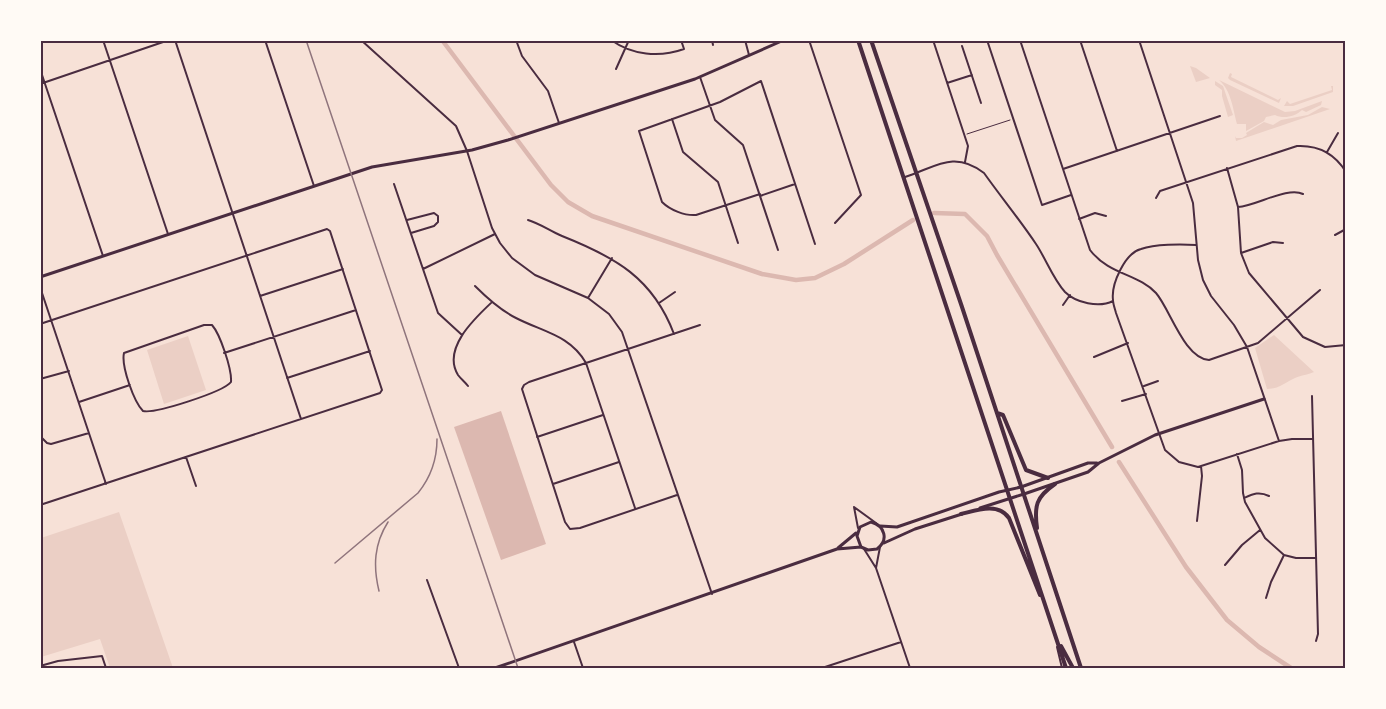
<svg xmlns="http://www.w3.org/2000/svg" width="1386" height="709" font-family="Mulish,sans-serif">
	<rect width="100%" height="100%" fill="#f7e1d7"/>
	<path fill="#ebcfc5" d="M1190,66L1196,68L1210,78L1196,82Z
		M1230,73L1232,74L1231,77L1278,100L1281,98L1279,103L1230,80L1228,78Z
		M1219,80L1285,112L1295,111L1322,101L1321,105L1306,112L1302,110C1295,117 1283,119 1275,115L1266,117L1264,121L1246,131V124H1237C1233,109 1231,90 1219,80Z
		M1215,81L1223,86L1233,115L1228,117L1222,96V90L1215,85Z
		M1331,86H1333V92L1293,106H1284L1287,101L1290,104L1332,90Z
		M1322,107L1330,109L1236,141L1235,136L1236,138H1242L1247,135L1246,133L1264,122L1273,125L1281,120L1308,115Z
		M1274,335L1314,372C1307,375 1302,375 1295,378C1284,383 1279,389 1267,389L1255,348Z
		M188,336L206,390L164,404L147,350Z
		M119,512L173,668H110L100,639L41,657V538Z"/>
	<path fill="#dcb8b0" d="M501,411L546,544L501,560L454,427Z"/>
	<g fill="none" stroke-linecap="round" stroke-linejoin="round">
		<path stroke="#dcb8b0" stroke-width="4.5" d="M442,40L551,185L568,202L592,216L762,274L796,280L815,278L844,264L913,220
			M934,213L965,214L987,236L997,255L1112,447
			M1346,414V473
			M1119,462L1186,567L1227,620L1259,647L1291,668"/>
		<path stroke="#4a2c40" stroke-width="1" d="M967,134L1010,120"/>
		<path stroke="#4a2c40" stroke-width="2" d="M103,40L168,234
			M175,40L301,419
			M265,40L314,186
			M361,40L456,126L467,151L492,228L500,243L512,258L535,275L588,298L609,314L622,332L712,594
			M516,40L522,56L548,91L559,123
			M611,40C632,55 659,58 684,49L681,40
			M712,40L713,45
			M745,40L749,55
			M809,40L861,195L835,223
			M933,40L968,146L965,162
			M987,40L1042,205L1071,195
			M1020,40L1090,250C1109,275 1139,274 1156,293C1170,309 1184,358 1209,360L1258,343L1320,290
			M1080,40L1117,151
			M1139,40L1193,203L1198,260L1203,280L1211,296L1234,325L1247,347L1279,441
			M962,46L981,103
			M40,69L103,256
			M616,69L629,40
			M700,77L715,120L743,145L778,250
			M947,83L972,75
			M40,84L169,40
			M672,119L683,152L718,182L738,243
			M1327,152L1338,133
			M1227,168L1238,207L1241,253L1249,273L1303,337L1325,347L1346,345
			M1063,169L1220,116
			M905,177C936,167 954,150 984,173C1001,197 1020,220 1036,244C1046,259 1053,279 1065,292C1076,303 1099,308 1113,301
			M394,184L438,313L462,335
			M760,194L696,215C685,216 670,210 662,202L639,131L720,102L761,81L815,244
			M760,196L795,184
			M1156,198L1160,191L1297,146C1318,145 1335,154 1346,172
			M1238,207C1256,206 1288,186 1303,194
			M1079,219L1095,213L1106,216
			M407,220L434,213L438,216V222L434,226L411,233
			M528,220C541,224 550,231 562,236C615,257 653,278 674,334
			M1335,235L1346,229
			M1196,245C1181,244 1155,244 1141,249C1125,253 1111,284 1113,300C1113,304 1115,309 1116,313L1165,450L1179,462L1198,467L1279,441L1292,439H1313
			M1241,253L1273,242L1283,243
			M423,269L495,234
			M475,286C488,299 500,310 516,318C543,332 570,335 586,363L635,508
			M40,287L106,484
			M260,296L343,269
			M588,298L612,258
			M659,303L675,292
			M1063,305L1070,295
			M40,324L327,229L330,231L382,390L380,393L40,505
			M204,325H212C220,334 232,369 231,382C223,392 155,414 143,411C134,402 121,366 124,353Z
			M224,353L356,310
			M1094,357L1128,343
			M287,378L370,351
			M40,379L69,371
			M468,386C465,382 461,379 458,375C442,349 474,319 491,303
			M1144,386L1158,381
			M1312,396L1318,634L1316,641
			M1122,401L1146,394
			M79,402L130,385
			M40,436L47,443L51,444L89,433
			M537,437L603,415
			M1237,454L1242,470L1243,493L1245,502L1265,538L1284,555L1296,558H1315
			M186,457L196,486
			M553,484L619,462
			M677,495L580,528L570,529L565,522L522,389L524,385L529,382L700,325
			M1244,498C1253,494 1259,491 1269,496
			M854,507L876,523
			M854,507L858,528
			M1197,521L1202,476L1201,466
			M864,549L876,568L910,668
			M1225,565L1242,545L1260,530
			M876,568L880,547
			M427,580L459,668
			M1266,598L1271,582L1284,555
			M574,642L583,668
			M1057,647L1062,668
			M40,666L58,661L102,656L106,668
			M822,668L901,642"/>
		<path stroke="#4a2c40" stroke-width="3" d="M40,277L372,167L472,150L508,140L695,79L784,40
			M1021,487L1088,463H1097
			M1024,494L1088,472L1099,463L1155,435L1264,399"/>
		<path stroke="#4a2c40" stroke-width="3" d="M980,508L1024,494
			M880,526L897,527L999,492L1021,487
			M884,543L915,529L962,514
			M838,548L856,533
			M495,668L837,549L861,547L868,550L877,549C889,540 885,526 871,522L860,527L857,536L861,547"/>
		<path stroke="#4a2c40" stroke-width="4" d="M858,40L1066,668
			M871,40L962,307L1081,668
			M997,413L1003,415L1026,470L1048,478
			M961,514C977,510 998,502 1009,518L1040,595
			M1037,528C1034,506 1036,497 1055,484
			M1061,646L1073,668"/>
		<path stroke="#8f747c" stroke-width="1.5" d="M306,40L518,668
			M335,563L418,493C431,477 437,460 437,439
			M379,591C373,566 374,544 388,522"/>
	</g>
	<rect width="1386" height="709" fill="none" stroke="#fffaf5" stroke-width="84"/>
	<rect x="42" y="42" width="1302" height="625" fill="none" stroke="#4a2c40" stroke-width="2"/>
</svg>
